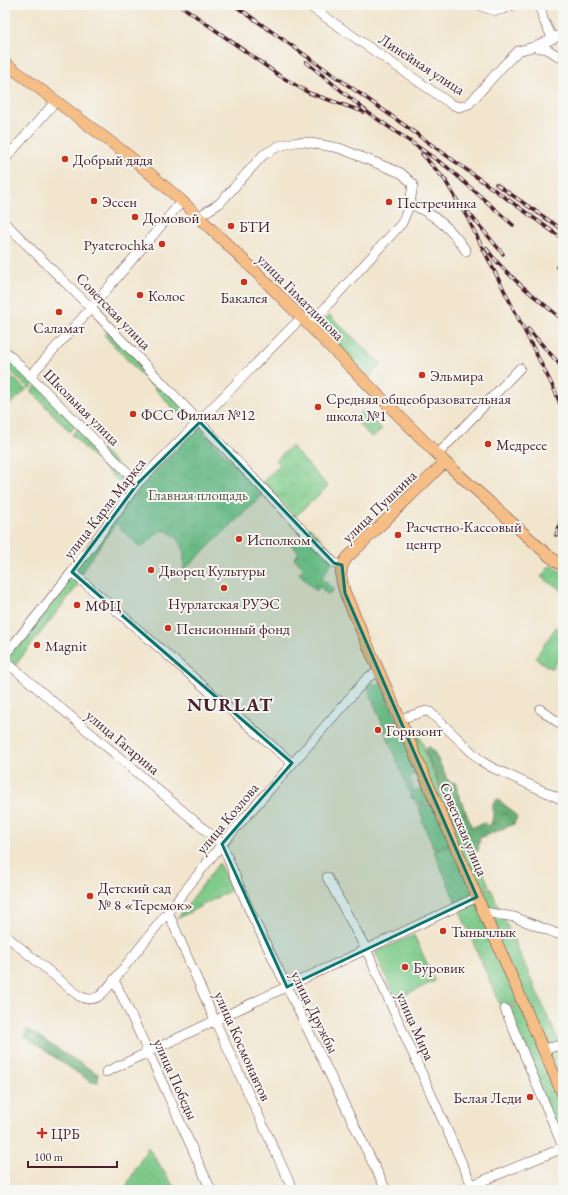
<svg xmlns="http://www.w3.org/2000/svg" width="568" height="1195" font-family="'EB Garamond',serif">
	<defs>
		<pattern id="grass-dots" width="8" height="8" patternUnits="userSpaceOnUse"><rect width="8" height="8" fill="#7fcb8a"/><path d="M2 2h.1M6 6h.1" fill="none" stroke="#6fae77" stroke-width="1.8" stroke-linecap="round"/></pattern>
		<pattern id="forest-crowns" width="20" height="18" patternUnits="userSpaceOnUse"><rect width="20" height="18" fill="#67af76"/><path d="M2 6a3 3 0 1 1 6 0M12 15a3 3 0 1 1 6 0" fill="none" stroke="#578e61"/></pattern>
		<pattern id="park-tufts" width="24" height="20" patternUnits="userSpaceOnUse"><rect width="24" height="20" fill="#7fcb8a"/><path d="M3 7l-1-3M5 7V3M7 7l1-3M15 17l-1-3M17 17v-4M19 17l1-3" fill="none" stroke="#6fae77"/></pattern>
	</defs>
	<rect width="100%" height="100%" fill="#f6f6f2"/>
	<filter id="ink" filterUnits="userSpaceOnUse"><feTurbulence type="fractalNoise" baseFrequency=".025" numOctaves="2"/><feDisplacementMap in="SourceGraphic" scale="8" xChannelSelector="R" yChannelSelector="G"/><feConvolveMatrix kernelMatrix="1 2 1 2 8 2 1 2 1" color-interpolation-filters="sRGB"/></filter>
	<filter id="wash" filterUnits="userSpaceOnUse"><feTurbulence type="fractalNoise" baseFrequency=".012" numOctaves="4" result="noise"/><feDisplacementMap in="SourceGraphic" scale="16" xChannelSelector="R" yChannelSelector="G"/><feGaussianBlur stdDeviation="0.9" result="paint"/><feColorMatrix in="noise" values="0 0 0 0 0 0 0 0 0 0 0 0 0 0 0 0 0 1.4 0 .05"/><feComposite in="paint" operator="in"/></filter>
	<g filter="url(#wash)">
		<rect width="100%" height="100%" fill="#f1e5cd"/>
		<path fill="url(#grass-dots)" stroke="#64755a" d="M110,330L158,380L152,386L104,335Z
			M5,354L35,383L29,389L5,365Z
			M5,369L26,390L5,409Z
			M160,382L192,416L186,422L154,388Z
			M37,385L77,425L70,432L31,391Z
			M79,427L132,479L125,487L113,477L72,435Z
			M131,495L135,497L83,570L80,577L73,571Z
			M71,574L80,582L78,585L14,667L5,659Z
			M373,682L376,685L382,684L419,774H416L409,777L414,791L424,788L432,800L418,806L414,798L412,799L371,696L367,685Z
			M409,717L425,748L424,750L466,851L472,854H474L489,885L476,892L401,719Z
			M433,802L452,842L434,849L422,821L423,819L419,808Z
			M452,843L476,896L457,905L434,851Z
			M490,887L502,914L485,912L477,893Z
			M476,899L521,1001L502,1010L458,907Z
			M486,914L503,916L560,1044L543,1047Z
			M522,1003L563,1099V1144L506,1010Z
			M561,1046L563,1050V1092L545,1049Z
			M148,1147L176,1190H124Z"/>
		<path fill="url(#forest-crowns)" stroke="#586750" d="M427,747H430L434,752L449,782L456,783L457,786V791L472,827L485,823L488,826L491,824L493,817V803L497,799L510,809L517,817L514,824L480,838L478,851L472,854L468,853L426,752L425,750Z
			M27,1029L62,1052L98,1074V1082H91L25,1037Z"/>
		<path fill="url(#park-tufts)" stroke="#64755a" d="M329,315L381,364L369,377L317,329Z
			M199,427L263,495L184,570C183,554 187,546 173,535C169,532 166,531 161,530L141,548L115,523L134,497L142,485Z
			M291,446L328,486L295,517L262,482L280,465L276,460Z
			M310,527L336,555L322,578L334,590L328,595L320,587L316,591L299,573L304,569L294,558L299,553L291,544Z
			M553,566L563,573V591L541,577L548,567Z
			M219,863L231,890L177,919Z"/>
		<path fill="#7fcb8a" stroke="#64755a" d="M363,410L382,429L372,438L354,419Z
			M556,627L563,631V652L552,669L535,658Z
			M414,935L435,981L396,999L375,952Z"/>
	</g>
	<g filter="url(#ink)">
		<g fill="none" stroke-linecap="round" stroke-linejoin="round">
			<defs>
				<path id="minor" d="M308,5L451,104L459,107L469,104L503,66L518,51L533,47L563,34
					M540,5L543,19L553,39
					M481,6C495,12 499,12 513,5
					M535,47L547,49L563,59
					M5,159L56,101
					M410,204C435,214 452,229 466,251
					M198,217L220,203L263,155L279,146L296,142H305L339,148L401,173L413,184L410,204L402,223L325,308L308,325
					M5,223L91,308L334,563L342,565
					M5,351L138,483
					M31,375L91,308L182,201
					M437,455L520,368
					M72,572L292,763
					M5,655L72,572L138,483L301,318
					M5,661L222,844
					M540,709L563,726
					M400,719L426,711L430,712L481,761L491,767L563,800
					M222,844L249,909L386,1190
					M327,877L366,949L474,1190
					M168,912L215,1021L293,1190
					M484,912L514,917L563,936
					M5,935L79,996C97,1005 104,992 114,980L222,844L368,677L379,672
					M114,980C148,1049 179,1120 211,1190
					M505,1009L563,1147
					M543,1049L563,1045
					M106,1072L477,897
					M460,1190L563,1148"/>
				<path id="major" d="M5,63L128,155L182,201L253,269L445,462L549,556L563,566
					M445,462L347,558C338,569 341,580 345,593L563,1095"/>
			</defs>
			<use href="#minor" stroke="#633d43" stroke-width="10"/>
			<use href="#major" stroke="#633d43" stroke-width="12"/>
			<use href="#minor" stroke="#fff" stroke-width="9"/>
			<use href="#major" stroke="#f6be87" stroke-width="11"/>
			<defs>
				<path id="rail" d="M180,5L280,76L309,93L364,112
					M234,5L386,112L563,239
					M306,62L370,114L447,167L513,225
					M422,154L446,181
					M443,177L467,217L555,391L563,412
					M496,184L563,230
					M468,212L503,254
					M486,248C506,276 537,298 563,320
					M557,267L563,272
					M528,329L563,368
					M556,535L563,514"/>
			</defs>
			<use href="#rail" stroke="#4a1f2b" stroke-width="3.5"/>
			<use href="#rail" stroke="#f6f6f2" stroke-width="2" stroke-dasharray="6" stroke-linecap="butt"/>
		</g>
	</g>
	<path fill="#0f766e" fill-opacity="0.2" stroke="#0f766e" stroke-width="3" stroke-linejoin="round" d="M200,422L334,563L342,565L345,593L477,897L287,987L222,844L292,763L72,572L138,483Z"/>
	<g fill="#c8321e" stroke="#f6f6f2" stroke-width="1.5">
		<circle cx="65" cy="159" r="4"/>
		<circle cx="94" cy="201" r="4"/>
		<circle cx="389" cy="202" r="4"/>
		<circle cx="135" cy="217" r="4"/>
		<circle cx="231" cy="226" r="4"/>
		<circle cx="162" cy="244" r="4"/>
		<circle cx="244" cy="282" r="4"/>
		<circle cx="140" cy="295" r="4"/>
		<circle cx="59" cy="312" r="4"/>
		<circle cx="422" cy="375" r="4"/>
		<circle cx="318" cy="407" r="4"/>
		<circle cx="133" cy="414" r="4"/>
		<circle cx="488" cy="444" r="4"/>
		<circle cx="398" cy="535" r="4"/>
		<circle cx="239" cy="539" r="4"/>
		<circle cx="151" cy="570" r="4"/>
		<circle cx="224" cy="588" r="4"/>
		<circle cx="77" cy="605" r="4"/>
		<circle cx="168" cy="628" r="4"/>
		<circle cx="37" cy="645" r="4"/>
		<circle cx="378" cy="730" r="4"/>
		<circle cx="90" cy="896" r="4"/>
		<circle cx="443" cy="931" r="4"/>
		<circle cx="405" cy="967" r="4"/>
		<circle cx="530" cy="1097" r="4"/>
		<path d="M40 1127h4v4h4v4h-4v4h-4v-4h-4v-4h4z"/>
	</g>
	<g text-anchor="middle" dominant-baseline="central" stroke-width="4" stroke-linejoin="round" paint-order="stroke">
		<g font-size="15" fill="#4a1f2b" stroke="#f6f6f2">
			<text transform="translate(422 64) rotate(33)">Линейная улица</text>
			<text transform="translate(301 297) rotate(45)">улица Гиматдинова</text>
			<text transform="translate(114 311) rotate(46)">Советская улица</text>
			<text transform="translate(82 407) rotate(45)">Школьная улица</text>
			<text transform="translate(379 506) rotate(-44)">улица Пушкина</text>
			<text transform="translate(104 508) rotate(-52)">улица Карла Маркса</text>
			<text transform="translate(123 742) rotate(40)">улица Гагарина</text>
			<text transform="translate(227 818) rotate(-50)">улица Козлова</text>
			<text transform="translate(464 829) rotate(67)">Советская улица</text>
			<text transform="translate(315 1012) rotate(64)">улица Дружбы</text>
			<text transform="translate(416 1026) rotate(66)">улица Мира</text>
			<text transform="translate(243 1046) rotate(66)">улица Космонавтов</text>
			<text transform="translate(176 1079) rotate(66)">улица Победы</text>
		</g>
		<g font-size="15" fill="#4a1f2b" stroke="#f6f6f2" text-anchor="start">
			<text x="73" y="159">Добрый дядя</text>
			<text x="102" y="201">Эссен</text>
			<text x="397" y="202">Пестречинка</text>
			<text x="143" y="217">Домовой</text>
			<text x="239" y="226">БТИ</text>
			<text x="154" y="244" text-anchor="end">Pyaterochka</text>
			<text x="148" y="295">Колос</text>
			<text x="244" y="297" text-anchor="middle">Бакалея</text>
			<text x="59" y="327" text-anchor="middle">Саламат</text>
			<text x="430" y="375">Эльмира</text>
			<text x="326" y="398">Средняя общеобразовательная<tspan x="326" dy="17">школа №1</tspan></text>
			<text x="141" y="414">ФСС Филиал №12</text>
			<text x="496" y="444">Медресе</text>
			<text x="406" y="526">Расчетно-Кассовый<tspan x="406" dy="17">центр</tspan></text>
			<text x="247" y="539">Исполком</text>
			<text x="159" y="570">Дворец Культуры</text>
			<text x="224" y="603" text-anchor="middle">Нурлатская РУЭС</text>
			<text x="85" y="605">МФЦ</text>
			<text x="176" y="628">Пенсионный фонд</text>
			<text x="45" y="645">Magnit</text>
			<text x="386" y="730">Горизонт</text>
			<text x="98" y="887">Детский сад<tspan x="98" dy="17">№ 8 «Теремок»</tspan></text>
			<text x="451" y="931">Тынычлык</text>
			<text x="413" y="967">Буровик</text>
			<text x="522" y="1097" text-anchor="end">Белая Леди</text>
			<text x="51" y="1133">ЦРБ</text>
		</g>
		<g font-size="15" fill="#5a5348" stroke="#f6f6f2">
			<text x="198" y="494">Главная площадь</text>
		</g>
		<g font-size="19" font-weight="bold" letter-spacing="1" fill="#4a1f2b" stroke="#f6f6f2">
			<text x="230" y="704">NURLAT</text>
		</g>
	</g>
	<rect width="568" height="1195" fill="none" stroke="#f6f6f2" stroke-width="20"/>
	<path d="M28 1161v6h89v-6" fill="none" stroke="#4a1f2b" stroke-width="2"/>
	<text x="34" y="1161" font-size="12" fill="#4a1f2b" stroke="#f6f6f2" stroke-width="3" paint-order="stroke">100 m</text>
</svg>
